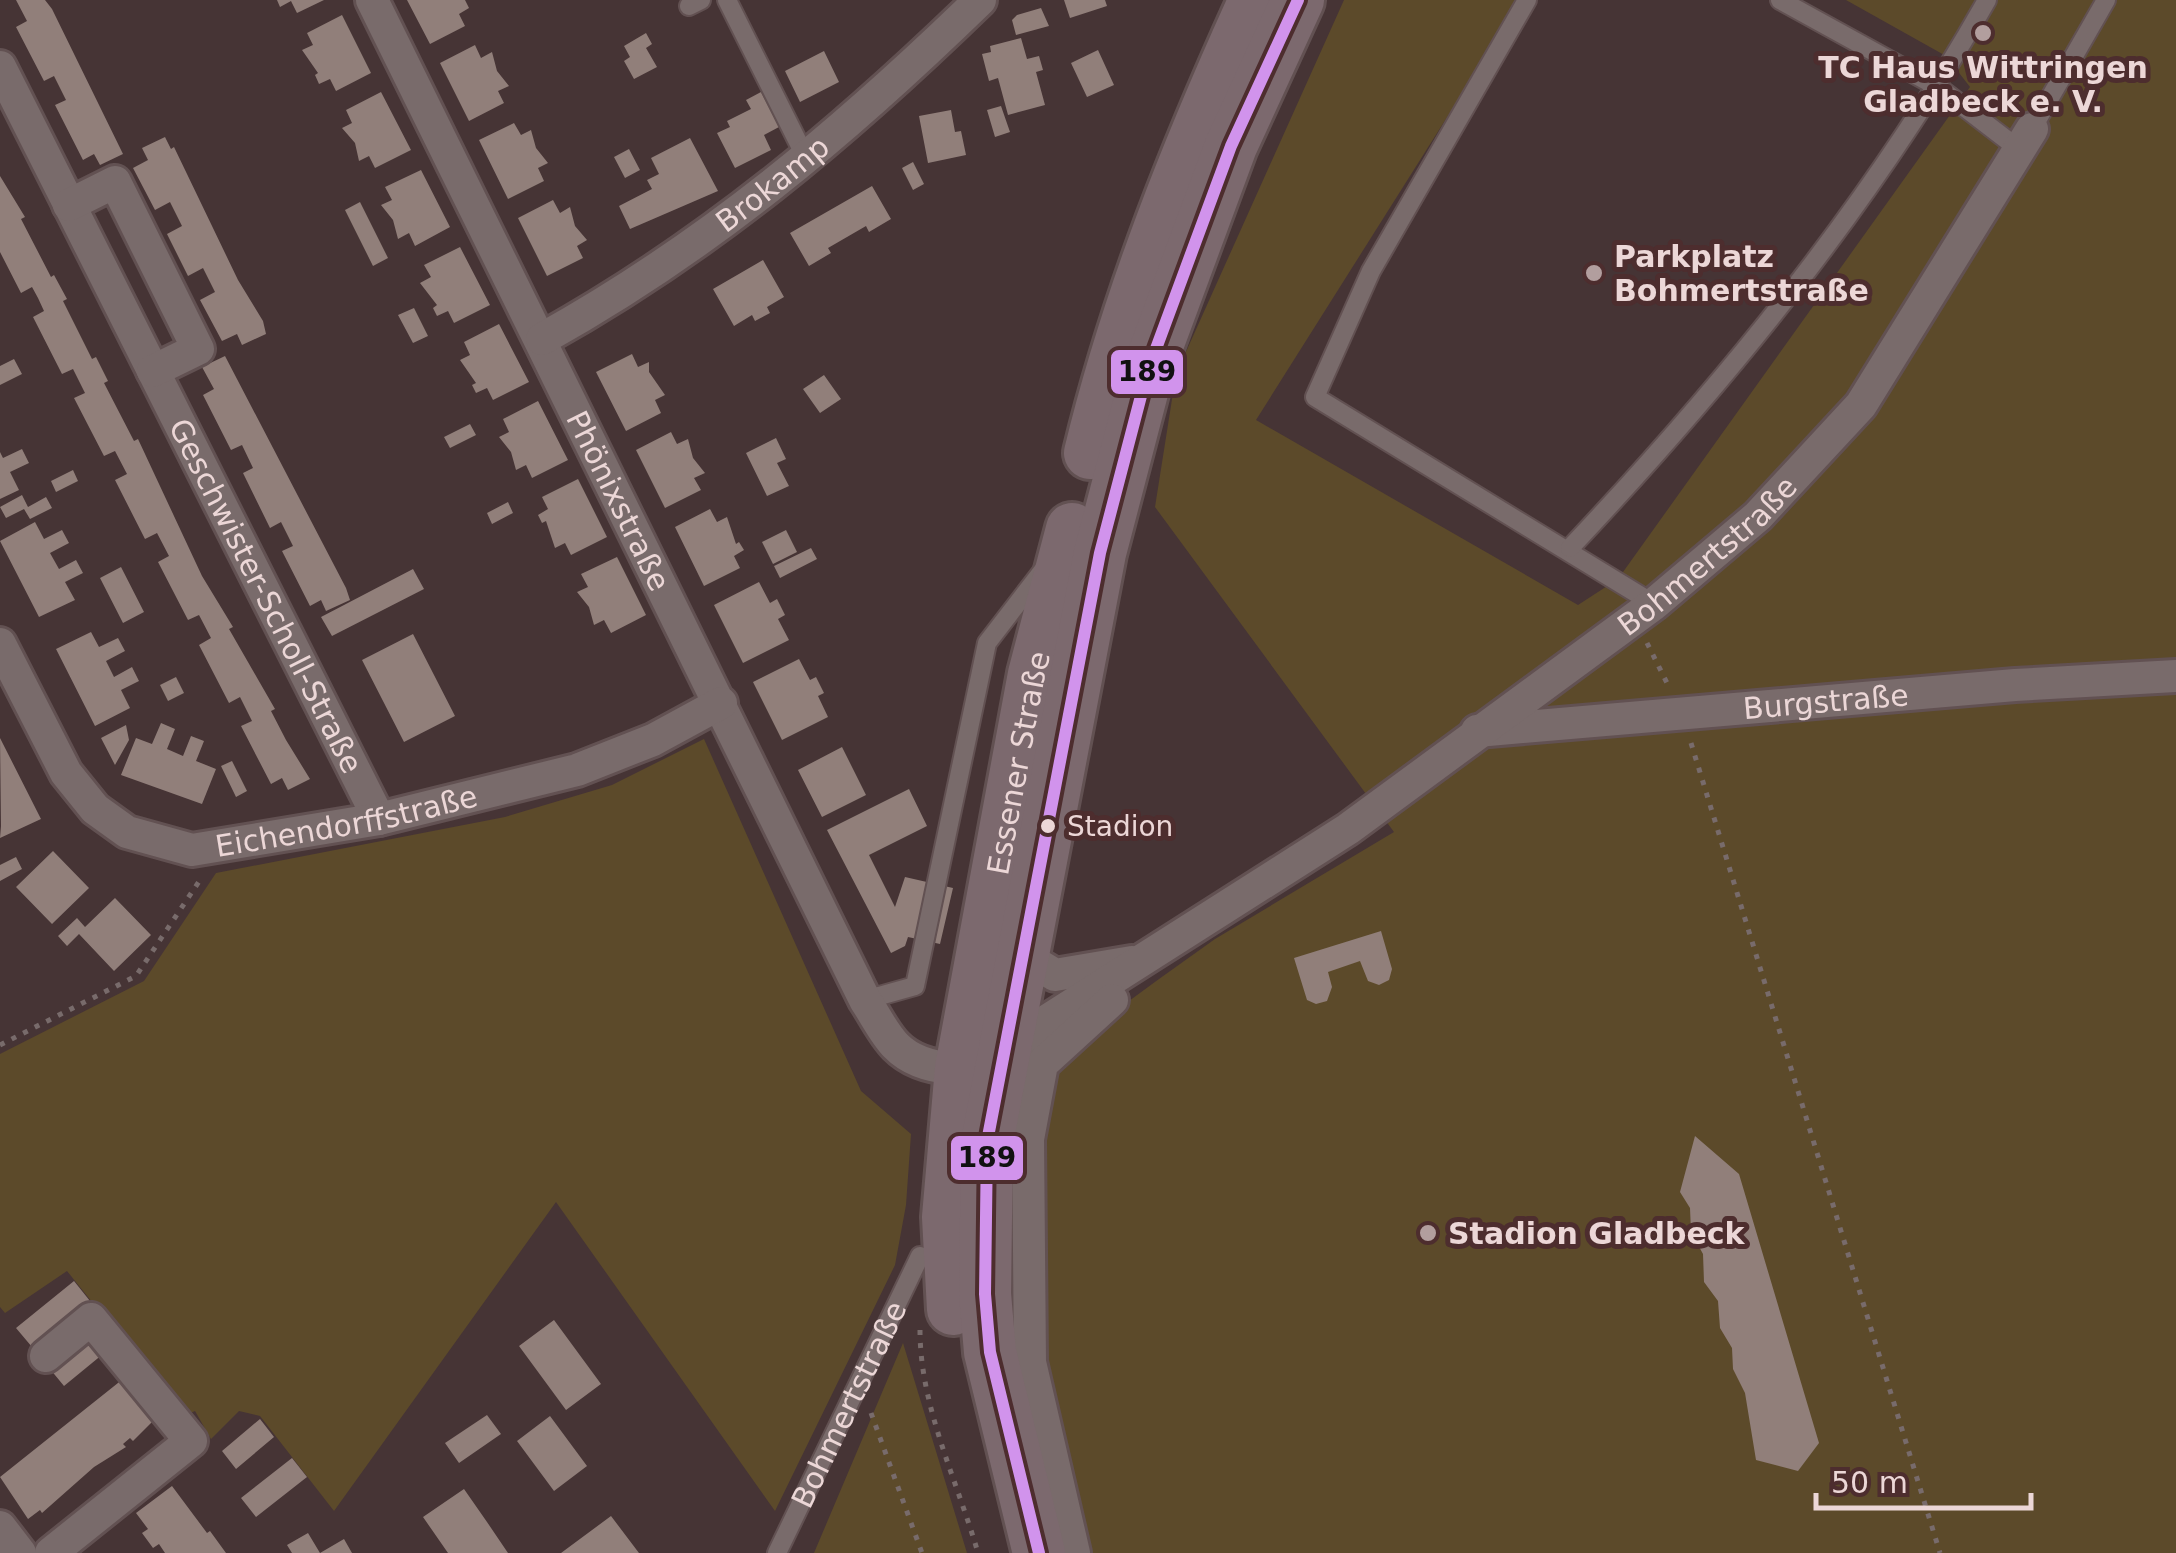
<svg xmlns="http://www.w3.org/2000/svg" width="2176" height="1553" font-family="'DejaVu Sans',sans-serif">
	<rect width="100%" height="100%" fill="#463435"/>
	<path fill="#5c4a2a" d="M1344,0H1521L1256,420L1578,605L1618,579L1970,87L1946,56L1846,0H2176V1553H1088L1045,1361L1043,1134L1058,1068L1099,1023L1159,979L1215,939L1394,832L1155,507L1176,374Z
		M704,739L861,1091L911,1134L906,1205L895,1265L775,1511L556,1202L334,1511L260,1416L239,1411L211,1439L195,1411L184,1416L67,1271L5,1313L0,1307V1054L144,981L216,873L505,817L612,785Z
		M903,1343L967,1553H814Z"/>
	<path fill="#917f7a" d="M16,0H45L52,9L123,154L100,165L94,154L83,160L55,105L66,100L54,76L44,81L16,27L27,21Z
		M277,0H324L297,13L291,1L280,7Z
		M407,0H465L469,8L459,14L465,26L430,44Z
		M1064,0H1105L1107,6L1070,18Z
		M1041,8L1049,26L1016,35L1012,20L1017,15Z
		M342,15L371,73L336,91L330,79L319,84L315,75L318,73L302,50L313,45L307,33Z
		M646,33L652,44L646,48L657,67L634,79L624,61L630,57L624,46Z
		M1021,38L1027,59L1039,56L1043,70L1036,72L1045,105L1008,115L998,78L989,81L982,54L991,52L990,46Z
		M475,45L481,58L492,52L497,71L509,86L498,91L504,103L469,121L440,63Z
		M1098,50L1114,85L1087,97L1071,63Z
		M824,51L839,82L800,102L785,71Z
		M381,92L411,150L375,168L369,156L359,161L355,143L342,128L352,123L346,110Z
		M761,92L779,127L764,135L771,150L735,168L717,133L730,127L727,121L751,109L746,100Z
		M1001,106L1010,132L995,137L987,110Z
		M951,110L955,132L961,131L966,155L928,163L919,116Z
		M514,123L521,135L531,130L536,148L548,163L538,168L544,181L508,199L479,140Z
		M165,137L171,149L174,147L238,280L263,321L266,334L242,345L237,334L222,341L200,300L215,292L203,268L188,276L167,234L182,226L170,202L155,210L133,168L148,160L142,148Z
		M690,138L718,191L630,229L619,206L652,189L647,180L659,174L651,158Z
		M629,149L640,170L625,178L614,157Z
		M913,162L924,184L913,190L902,168Z
		M421,170L450,227L415,246L409,233L398,239L393,220L381,205L392,200L385,187Z
		M0,176L25,217L21,219L51,277L54,275L67,299L63,301L92,359L96,357L108,381L104,383L134,441L138,439L202,576L233,627L229,629L275,709L271,711L286,740L310,779L288,790L282,778L271,784L241,726L252,721L240,697L229,703L199,645L211,638L199,615L188,620L158,562L169,556L157,533L145,539L115,480L127,474L115,451L104,456L74,398L85,393L73,369L62,374L33,317L44,311L38,298L32,287L21,293L0,252Z
		M872,186L891,219L869,232L866,226L828,248L831,253L809,266L790,233Z
		M553,200L560,213L570,207L575,226L587,240L577,246L583,258L547,276L518,218Z
		M360,202L388,258L373,266L345,210Z
		M460,247L490,305L454,323L448,311L437,316L433,308L437,305L420,283L431,277L424,265Z
		M763,260L784,297L767,307L770,313L755,321L752,315L734,326L713,289Z
		M414,308L428,336L413,343L398,315Z
		M499,324L529,382L493,400L487,388L476,393L472,385L476,383L460,360L470,355L464,342Z
		M632,354L638,367L649,362V372L665,395L655,400L661,413L626,431L596,372Z
		M225,356L346,588L350,600L326,611L321,600L310,606L282,551L293,546L281,522L270,528L243,473L253,468L242,445L231,450L203,395L214,389L202,367Z
		M14,359L22,374L0,385V366Z
		M824,375L841,399L820,413L803,389Z
		M538,401L568,460L532,478L526,465L516,470L511,452L499,437L509,432L503,419Z
		M470,424L476,435L450,448L444,437Z
		M671,432L677,444L688,439L693,458L705,473L694,478L701,490L665,508L636,450Z
		M776,438L786,459L777,463L789,486L767,496L746,453Z
		M22,449L29,463L10,472L19,490L0,499V452L3,458Z
		M73,470L78,481L56,492L51,481Z
		M578,479L607,537L571,555L565,543L555,548L546,521L542,523L538,515L548,509L542,497Z
		M22,495L28,507L46,497L52,508L30,519L24,509L6,518L0,507Z
		M508,502L513,513L492,524L487,513Z
		M710,509L717,522L727,517L736,544L739,542L744,550L734,556L740,568L704,586L675,527Z
		M35,522L44,539L62,530L69,543L50,553L59,569L76,560L83,573L65,582L75,600L39,617L0,541Z
		M786,530L797,552L773,564L762,542Z
		M811,548L817,559L780,578L774,566Z
		M617,557L646,615L611,633L604,620L594,625L589,607L577,592L588,587L581,574Z
		M121,567L144,612L123,623L100,578Z
		M413,569L424,589L332,636L321,617Z
		M759,582L770,603L777,599L785,615L778,619L789,640L743,663L714,605Z
		M91,632L99,647L118,638L125,651L106,661L114,677L132,667L139,681L121,690L130,708L95,726L56,649Z
		M413,634L455,716L404,742L362,660Z
		M799,659L810,680L816,677L824,693L818,696L828,717L782,740L753,682Z
		M176,677L184,693L168,701L160,685Z
		M161,723L175,729L167,749L183,756L191,736L204,741L196,761L216,769L202,804L121,775L136,738L152,744Z
		M126,725L129,740L115,765L101,738Z
		M0,738L41,819L0,838L1,826Z
		M842,747L866,795L822,817L798,770Z
		M232,761L247,791L236,797L221,766Z
		M909,789L927,826L869,855L895,907L905,877L953,888L940,944L908,937L905,946L891,953L827,830Z
		M53,851L89,888L52,924L16,887Z
		M16,857L22,869L0,881V865Z
		M115,898L151,935L114,971L79,934L67,946L58,936L77,918L85,927Z
		M1381,931L1392,969L1389,980L1379,985L1368,981L1360,961L1328,972L1332,987L1327,1001L1316,1004L1307,1000L1294,958Z
		M1695,1136L1739,1174L1819,1443L1798,1471L1756,1460L1745,1393L1733,1369L1732,1348L1720,1328L1718,1301L1704,1282L1703,1254L1691,1232L1690,1208L1680,1192Z
		M74,1281L90,1301L32,1347L16,1328Z
		M554,1320L601,1384L566,1410L519,1346Z
		M88,1337L103,1354L64,1386L50,1369Z
		M128,1375L159,1415L133,1441L130,1438L123,1444L126,1447L94,1467L42,1513L40,1510L28,1519L0,1477Z
		M487,1415L501,1434L459,1463L445,1443Z
		M550,1416L587,1466L554,1491L517,1441Z
		M260,1419L274,1437L236,1469L222,1451Z
		M292,1458L307,1477L256,1517L241,1498Z
		M172,1486L207,1533L210,1531L226,1553H165L159,1544L153,1548L142,1533L148,1529L136,1513Z
		M464,1489L487,1522L508,1553H448L423,1517Z
		M611,1516L639,1553H561Z
		M308,1533L320,1553L344,1539L352,1553H292L287,1545Z"/>
	<g fill="none" stroke-linecap="round" stroke-linejoin="round">
		<defs>
			<g id="service">
				<path d="M727,0L807,160"/>
				<path d="M1527,0L1371,271L1315,397L1654,604"/>
				<path d="M1780,0L1938,87L2020,150"/>
				<path d="M689,6L701,0"/>
				<path d="M2032,129L2106,0"/>
				<path d="M1570,548C1728,380 1873,202 1987,0"/>
				<path d="M865,1000L915,986L987,643L1044,569"/>
				<path id="s1" d="M777,1553L920,1256"/>
			</g>
			<g id="minor">
				<path id="s2" d="M372,0L865,1000C875,1015 884,1034 896,1046C930,1081 999,1067 1042,1064"/>
				<path id="s3" d="M0,67L379,819"/>
				<path d="M69,205L115,182L198,349L153,371"/>
				<path id="s4" d="M542,339C709,246 843,133 980,0"/>
				<path id="s5" d="M0,644L66,773L95,809L127,832L192,850L379,819L577,770L653,740L721,703"/>
				<path id="s6" d="M1477,731L2015,685L2176,676"/>
				<path d="M1022,955L1055,975L1132,962"/>
				<path id="s7" d="M1003,1064L1048,1020L1348,829L1654,604L1758,516L1861,405L2032,129"/>
				<path d="M46,1356L91,1319L191,1441L51,1553"/>
				<path d="M0,1527L20,1553"/>
				<path d="M1074,1553L1030,1362L1028,1139L1042,1064L1112,1000"/>
			</g>
			<g id="primary">
				<path d="M1090,453C1128,296 1188,147 1255,0"/>
				<path id="s8" d="M953,1309L948,1217L961,1068L1034,674L1072,529"/>
				<path d="M1039,1553L990,1352L985,1294L987,1142L1100,553L1147,373L1231,146L1298,0"/>
			</g>
		</defs>
		<use href="#service" stroke="#625152" stroke-width="22"/>
		<use href="#minor" stroke="#625152" stroke-width="38"/>
		<use href="#primary" stroke="#625152" stroke-width="58"/>
		<path stroke="#786b6b" stroke-width="5" stroke-dasharray="5 8" stroke-linecap="butt" d="M1647,643L1669,687
			M1691,743L1940,1553
			M0,1045L136,976L202,877
			M920,1330C920,1407 957,1480 978,1553
			M871,1413L922,1553"/>
		<use href="#service" stroke="#796b6b" stroke-width="18"/>
		<use href="#minor" stroke="#796b6b" stroke-width="32"/>
		<use href="#primary" stroke="#7c696e" stroke-width="52"/>
		<defs>
			<path id="bus-1" d="M1039,1553L990,1352L985,1294L987,1142L1100,553L1147,373L1231,146L1298,0"/>
		</defs>
		<use href="#bus-1" stroke="#4d2d2e" stroke-width="20"/>
		<use href="#bus-1" stroke="#d193ec" stroke-width="12"/>
	</g>
	<g fill="#b29e9e" stroke="#4d2d2e" stroke-width="4">
		<circle cx="1983" cy="33" r="10"/>
		<circle cx="1594" cy="273" r="10"/>
		<circle cx="1428" cy="1233" r="10"/>
	</g>
	<circle fill="#ecd7d7" stroke="#4d2d2e" stroke-width="4" cx="1048" cy="826" r="9"/>
	<g text-anchor="middle" dominant-baseline="central" stroke-width="10" stroke-linejoin="round" paint-order="stroke">
		<g font-size="28" fill="#ecd7d7" stroke="#4d2d2e" text-anchor="start">
			<text x="1067" y="826">Stadion</text>
		</g>
		<g font-size="30" font-weight="bold" fill="#ecd7d7" stroke="#4d2d2e" text-anchor="start">
			<text x="1983" y="67" text-anchor="middle">TC Haus Wittringen<tspan x="1983" dy="34">Gladbeck e. V.</tspan></text>
			<text x="1614" y="256">Parkplatz<tspan x="1614" dy="34">Bohmertstraße</tspan></text>
			<text x="1448" y="1233">Stadion Gladbeck</text>
		</g>
		<g font-size="30" fill="#ecd7d7" stroke="#4d2d2e">
			<text stroke="none"><textPath href="#s4" startOffset="278">Brokamp</textPath></text>
			<text stroke="none"><textPath href="#s2" startOffset="558">Phönixstraße</textPath></text>
			<text stroke="none"><textPath href="#s7" startOffset="870">Bohmertstraße</textPath></text>
			<text stroke="none"><textPath href="#s3" startOffset="592">Geschwister-Scholl-Straße</textPath></text>
			<text stroke="none"><textPath href="#s6" startOffset="350">Burgstraße</textPath></text>
			<text stroke="none"><textPath href="#s8" startOffset="552">Essener Straße</textPath></text>
			<text stroke="none"><textPath href="#s5" startOffset="455">Eichendorffstraße</textPath></text>
			<text stroke="none"><textPath href="#s1" startOffset="165">Bohmertstraße</textPath></text>
		</g>
	</g>
	<g stroke="#4d2d2e" stroke-width="4">
		<rect x="1109" y="348" width="76" height="48" rx="10" fill="#d193ec"/>
		<rect x="949" y="1134" width="76" height="48" rx="10" fill="#d193ec"/>
	</g>
	<g font-size="28" text-anchor="middle" font-weight="bold" fill="#111">
		<text x="1147" y="381">189</text>
		<text x="987" y="1167">189</text>
	</g>
	<path d="M1816 1493v15h215v-15" fill="none" stroke="#ecd7d7" stroke-width="5"/>
	<text x="1831" y="1493" font-size="30" fill="#ecd7d7" stroke="#4d2d2e" stroke-width="8" paint-order="stroke">50 m</text>
</svg>
